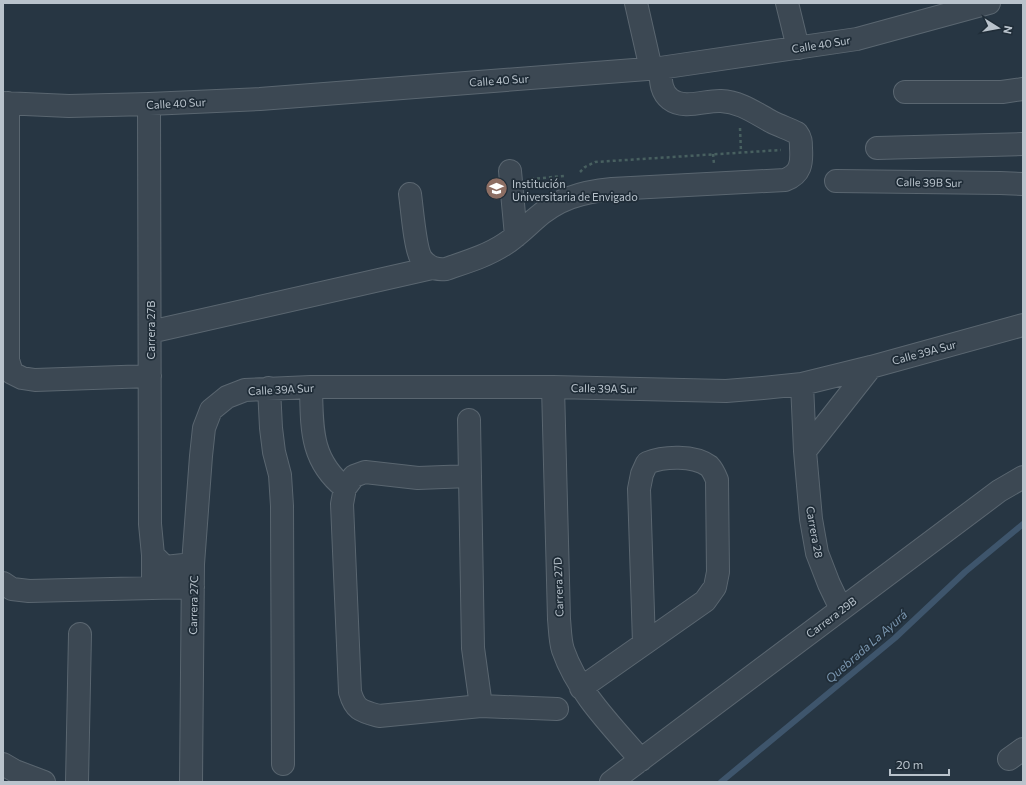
<svg xmlns="http://www.w3.org/2000/svg" width="1026" height="785" font-family="Commissioner,sans-serif">
	<rect width="100%" height="100%" fill="#273643"/>
	<g fill="none" stroke-linecap="round" stroke-linejoin="round">
		<path stroke="#3e556c" stroke-width="6" d="M721,782L895,638L965,572L1023,524"/>
		<defs>
			<path id="minor" d="M636,3L651,69
				M787,3L798,48
				M905,92H1002L1023,89
				M3,103L69,106L149,104L260,99L660,68L857,39L989,3
				M8,103V360L12,373L22,378L35,380L150,376
				M149,104L150,524L153,555V588
				M877,148L1023,144
				M510,171L516,236
				M836,181L1000,183L1023,184
				M410,194C412,208 415,248 421,258C427,267 436,270 446,269C466,262 487,256 505,244C516,237 524,229 534,220C557,199 581,192 612,189L785,180C801,174 802,163 801,148C801,142 801,138 797,133C789,129 780,126 772,122C755,113 741,102 721,101C706,100 684,110 670,99C660,91 661,79 660,68
				M150,332L432,268
				M802,384L805,451L811,519L817,553L829,584L841,609
				M311,387C312,428 310,460 345,488
				M553,387L559,619C560,629 560,641 563,650C578,693 612,726 641,760
				M269,388L271,428L274,452L280,475L282,506L283,764
				M469,420L473,648L481,706
				M805,451L871,367
				M470,476L418,478L365,472L354,476L345,488L342,504L350,692C355,710 361,711 379,716L481,706L557,709
				M153,555L165,567L193,564
				M3,583L12,589L29,591L193,587
				M581,688L705,601L715,587L718,572L717,480C715,475 713,470 709,466C694,455 664,456 647,463L642,474L639,489L644,643
				M1009,759L1023,749
				M3,764L15,771L44,782
				M77,782L80,634
				M191,782L193,564L201,456L204,428L211,410L227,397L245,390L311,387H553L726,391L763,388L802,384L871,367L1023,325
				M611,782L999,491L1023,477"/>
		</defs>
		<use href="#minor" stroke="#5a6670" stroke-width="24"/>
		<path stroke="#486060" stroke-width="2.5" stroke-dasharray="3 3" stroke-linecap="butt" d="M740,128L741,152
			M713,154L714,164
			M580,172L585,167L595,162L781,150
			M531,179L564,176"/>
		<use href="#minor" stroke="#3c4853" stroke-width="22"/>
	</g>
	<defs>
		<symbol id="university-disc" viewBox="-11 -11 22 22"><circle r="9.5" fill="#8d6e63" stroke="#202d38"/><path d="M0-5L7-2L0 1L-7-2ZM-4 1L0 2.5L4 1V4Q0 6-4 4Z" fill="#fff"/></symbol>
	</defs>
	<g fill-rule="evenodd">
		<use href="#university-disc" x="484" y="176" width="25" height="25"/>
	</g>
	<g text-anchor="middle" dominant-baseline="central" stroke-width="3.5" stroke-linejoin="round" paint-order="stroke">
		<g font-size="11" fill="#b9c3cc" stroke="#202d38">
			<text transform="translate(821 44) rotate(-9)">Calle 40 Sur</text>
			<text transform="translate(499 80) rotate(-4)">Calle 40 Sur</text>
			<text transform="translate(176 103) rotate(-3)">Calle 40 Sur</text>
			<text transform="translate(929 182) rotate(1)">Calle 39B Sur</text>
			<text transform="translate(150 330) rotate(-90)">Carrera 27B</text>
			<text transform="translate(924 352) rotate(-15)">Calle 39A Sur</text>
			<text transform="translate(604 388) rotate(1)">Calle 39A Sur</text>
			<text transform="translate(281 389) rotate(-3)">Calle 39A Sur</text>
			<text transform="translate(815 532) rotate(80)">Carrera 28</text>
			<text transform="translate(558 587) rotate(-92)">Carrera 27D</text>
			<text transform="translate(193 605) rotate(-89)">Carrera 27C</text>
			<text transform="translate(831 617) rotate(-37)">Carrera 29B</text>
		</g>
		<g font-size="11" fill="#b9c3cc" stroke="#202d38" text-anchor="start">
			<text x="512" y="183">Institución<tspan x="512" dy="13">Universitaria de Envigado</tspan></text>
		</g>
		<g font-size="12" font-style="italic" fill="#7a96af" stroke="#202d38">
			<text transform="translate(866 646) rotate(-41)">Quebrada La Ayurá</text>
		</g>
	</g>
	<rect width="1026" height="785" fill="none" stroke="#b9c3cc" stroke-width="8"/>
	<g transform="translate(998 28) rotate(101)" stroke="#202d38" stroke-width="3" paint-order="stroke">
	<path d="M0-3L7 15L0 10L-7 15Z" fill="#b9c3cc"/>
	<text y="-6" font-size="11" font-weight="bold" text-anchor="middle" fill="#b9c3cc">N</text>
	</g>
	<path d="M890 769v6h59v-6" fill="none" stroke="#b9c3cc" stroke-width="2"/>
	<text x="896" y="769" font-size="12" fill="#b9c3cc" stroke="#202d38" stroke-width="3" paint-order="stroke">20 m</text>
</svg>
